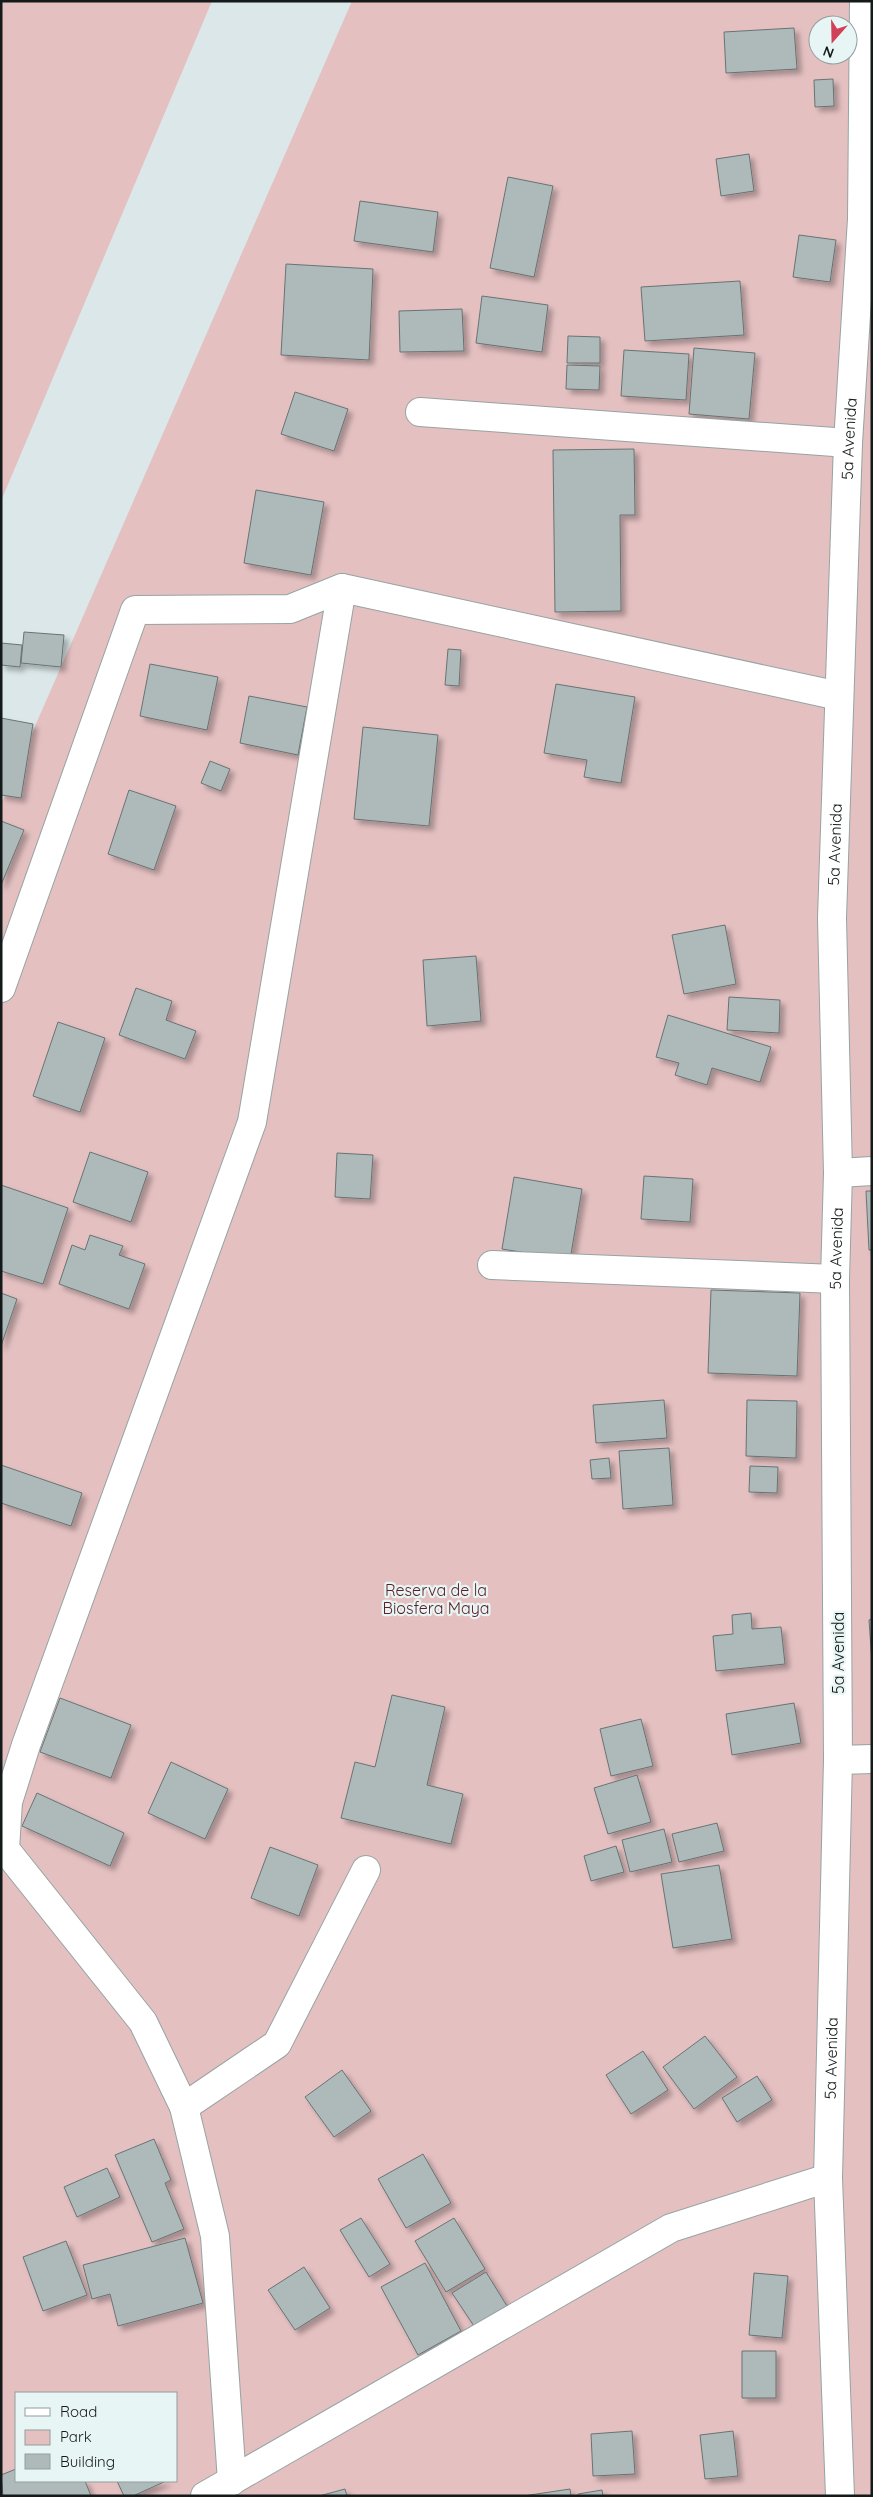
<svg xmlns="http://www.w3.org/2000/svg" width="873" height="2497" font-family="Quicksand,sans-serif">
	<defs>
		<filter id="shadow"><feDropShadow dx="4.5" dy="4.5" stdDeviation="2.5" flood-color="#0004"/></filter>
	</defs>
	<rect width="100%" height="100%" fill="#dbe7e8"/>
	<path fill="#e4c0c1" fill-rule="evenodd" d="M1,1H212L1,501Z
		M352,1H872V2496H1V804ZM818,25H848V55H818ZM16,2393H176V2481H16Z"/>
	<path fill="#aebaba" stroke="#687374" filter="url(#shadow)" d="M794,28L797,69L726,73L724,32Z
		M833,79L834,106L815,107L814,80Z
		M749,154L754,191L721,196L716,159Z
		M508,177L553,186L534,277L490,268Z
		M360,201L438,212L433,252L354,241Z
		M799,235L836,240L830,282L793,277Z
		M286,264L373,269L369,360L281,355Z
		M740,281L744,335L645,341L641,287Z
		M482,296L548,305L542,352L476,343Z
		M462,309L464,351L400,352L399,311Z
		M568,336L600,337V363H567Z
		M694,348L755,353L749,419L689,414Z
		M624,350L689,354L686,400L621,396Z
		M567,365L600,366L599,390L566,389Z
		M295,392L348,409L334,451L281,434Z
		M634,449L635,515H620L621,611L555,612L553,450Z
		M256,490L324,502L311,575L244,563Z
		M24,632L64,635L61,667L21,663Z
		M1,643L22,645L20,667L1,665Z
		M448,649L461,650L459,686L445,685Z
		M150,664L218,677L207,730L140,716Z
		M556,684L635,697L621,783L584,777L587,760L544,753Z
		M249,696L307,707L298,755L240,743Z
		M1,718L33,724L21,798L1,795Z
		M363,727L438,735L429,826L354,819Z
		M210,761L230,769L221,791L201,783Z
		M129,790L176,806L154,870L108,854Z
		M1,821L24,830L1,885Z
		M725,925L736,984L684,994L672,935Z
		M476,956L481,1021L427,1026L423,960Z
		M136,988L172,1001L166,1020L196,1031L185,1059L119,1035Z
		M729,997L780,1000L779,1033L727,1030Z
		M668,1015L771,1047L760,1082L712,1068L707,1085L675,1075L679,1063L656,1057Z
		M58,1022L105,1038L80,1112L33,1096Z
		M90,1152L148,1172L131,1222L73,1202Z
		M337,1153L373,1155L370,1199L335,1197Z
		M644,1176L693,1179L690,1222L641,1219Z
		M514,1177L582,1189L570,1260L502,1249Z
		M1,1185L68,1208L43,1284L1,1271Z
		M866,1191H872V1250H869Z
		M90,1235L123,1246L119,1255L145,1264L129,1309L59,1284L72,1245L85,1250Z
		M711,1290L800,1293L797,1376L708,1373Z
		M1,1293L17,1299L1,1346Z
		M664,1400L667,1438L596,1443L593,1405Z
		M747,1400L797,1401L796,1458L746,1456Z
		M669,1448L673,1505L623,1509L619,1451Z
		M609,1458L611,1478L592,1479L590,1460Z
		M1,1465L82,1493L71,1526L1,1503Z
		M750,1466L778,1467L777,1493L749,1492Z
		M751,1613L752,1629L781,1627L785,1664L716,1671L713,1636L733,1634L732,1615Z
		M872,1619V1662L869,1620Z
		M392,1695L445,1707L427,1785L463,1794L451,1844L341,1818L355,1762L375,1767Z
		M60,1698L131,1725L111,1778L40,1752Z
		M794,1703L801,1743L732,1755L726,1714Z
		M641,1719L653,1766L611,1776L600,1729Z
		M171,1762L228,1789L205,1839L148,1813Z
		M637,1775L651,1822L608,1834L594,1788Z
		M37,1793L124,1833L110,1866L22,1826Z
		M717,1823L724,1851L679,1862L672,1834Z
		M664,1829L672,1862L630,1872L622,1840Z
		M616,1846L624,1872L591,1881L584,1856Z
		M270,1847L318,1865L299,1916L251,1898Z
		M719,1865L732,1939L673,1948L661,1874Z
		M705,2036L737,2077L694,2109L663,2067Z
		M643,2051L668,2090L631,2114L606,2075Z
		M342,2070L371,2111L334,2137L305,2097Z
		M757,2076L772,2100L737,2122L722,2098Z
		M154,2139L171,2180L165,2183L184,2229L152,2242L115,2155Z
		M423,2154L451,2203L406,2228L378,2179Z
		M107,2168L120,2197L77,2217L64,2187Z
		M361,2218L390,2264L369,2277L340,2230Z
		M454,2218L485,2269L446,2292L415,2241Z
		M185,2238L203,2303L118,2326L110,2294L92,2299L83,2265Z
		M66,2241L87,2295L43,2311L23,2257Z
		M425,2263L461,2331L418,2355L381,2287Z
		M304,2267L330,2308L295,2330L268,2290Z
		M486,2272L507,2306L474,2326L452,2293Z
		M754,2273L788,2276L782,2338L749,2335Z
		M742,2351H776V2398H742Z
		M632,2431L635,2474L593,2476L591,2434Z
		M733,2431L738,2476L705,2479L700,2435Z
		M16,2469V2481H85L91,2496H3L1,2475Z
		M117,2481H166L133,2496H124Z
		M345,2489L347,2496H319Z
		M570,2489L571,2496H523Z
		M602,2490L603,2496H578V2494Z"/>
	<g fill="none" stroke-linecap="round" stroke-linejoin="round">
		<defs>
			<g id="minor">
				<path d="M420,412L848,443"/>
				<path d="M1,988L135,610L290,609L342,588L839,696"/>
				<path d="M838,1173L872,1171"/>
				<path d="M492,1265L835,1279"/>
				<path d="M838,1760L872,1759"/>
				<path d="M184,2107L277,2044L366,1870"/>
				<path d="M232,2481L215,2236L184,2107L143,2022L5,1849L8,1802L26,1745L252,1122L342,588"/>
				<path d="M205,2496L671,2228L828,2178"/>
				<path id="s1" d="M840,2496L828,2178L838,1760L835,1279L838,1173L832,918L848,443L862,219L864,1"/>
			</g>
		</defs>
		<use href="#minor" stroke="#97a3a3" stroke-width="30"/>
		<use href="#minor" stroke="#fff" stroke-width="28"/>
	</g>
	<g text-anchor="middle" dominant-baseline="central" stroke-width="4.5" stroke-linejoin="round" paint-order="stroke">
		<g font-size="16" fill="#141919" stroke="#e8f5f5">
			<text stroke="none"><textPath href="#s1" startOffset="2058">5a Avenida</textPath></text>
			<text stroke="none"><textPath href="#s1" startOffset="1652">5a Avenida</textPath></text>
			<text stroke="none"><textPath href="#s1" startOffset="1248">5a Avenida</textPath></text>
			<text transform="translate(838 1653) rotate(-90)">5a Avenida</text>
			<text stroke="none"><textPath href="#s1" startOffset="438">5a Avenida</textPath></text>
		</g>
		<g font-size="16" fill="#5b1e26" stroke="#e8f5f5">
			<text x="436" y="1590">Reserva de la<tspan x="436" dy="18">Biosfera Maya</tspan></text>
		</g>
	</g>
	<rect width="873" height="2497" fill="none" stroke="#141919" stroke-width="5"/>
	<rect x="15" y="2392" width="162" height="90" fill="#e8f5f5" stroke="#939d9d"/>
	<rect x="25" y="2408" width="25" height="8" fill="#ffffff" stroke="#939d9d"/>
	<text x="60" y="2417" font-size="15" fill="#141919">Road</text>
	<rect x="25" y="2430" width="25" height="15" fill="#e4c0c1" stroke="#939d9d"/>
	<text x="60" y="2442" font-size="15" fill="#141919">Park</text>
	<rect x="25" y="2454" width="25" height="15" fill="#aebaba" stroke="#939d9d"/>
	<text x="60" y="2467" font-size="15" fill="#141919">Building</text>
	<g transform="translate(833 40) rotate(200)"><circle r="24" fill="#e8f5f5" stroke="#939d9d"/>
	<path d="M0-4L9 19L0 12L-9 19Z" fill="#d14058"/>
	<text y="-8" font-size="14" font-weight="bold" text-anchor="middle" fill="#141919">N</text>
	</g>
</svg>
